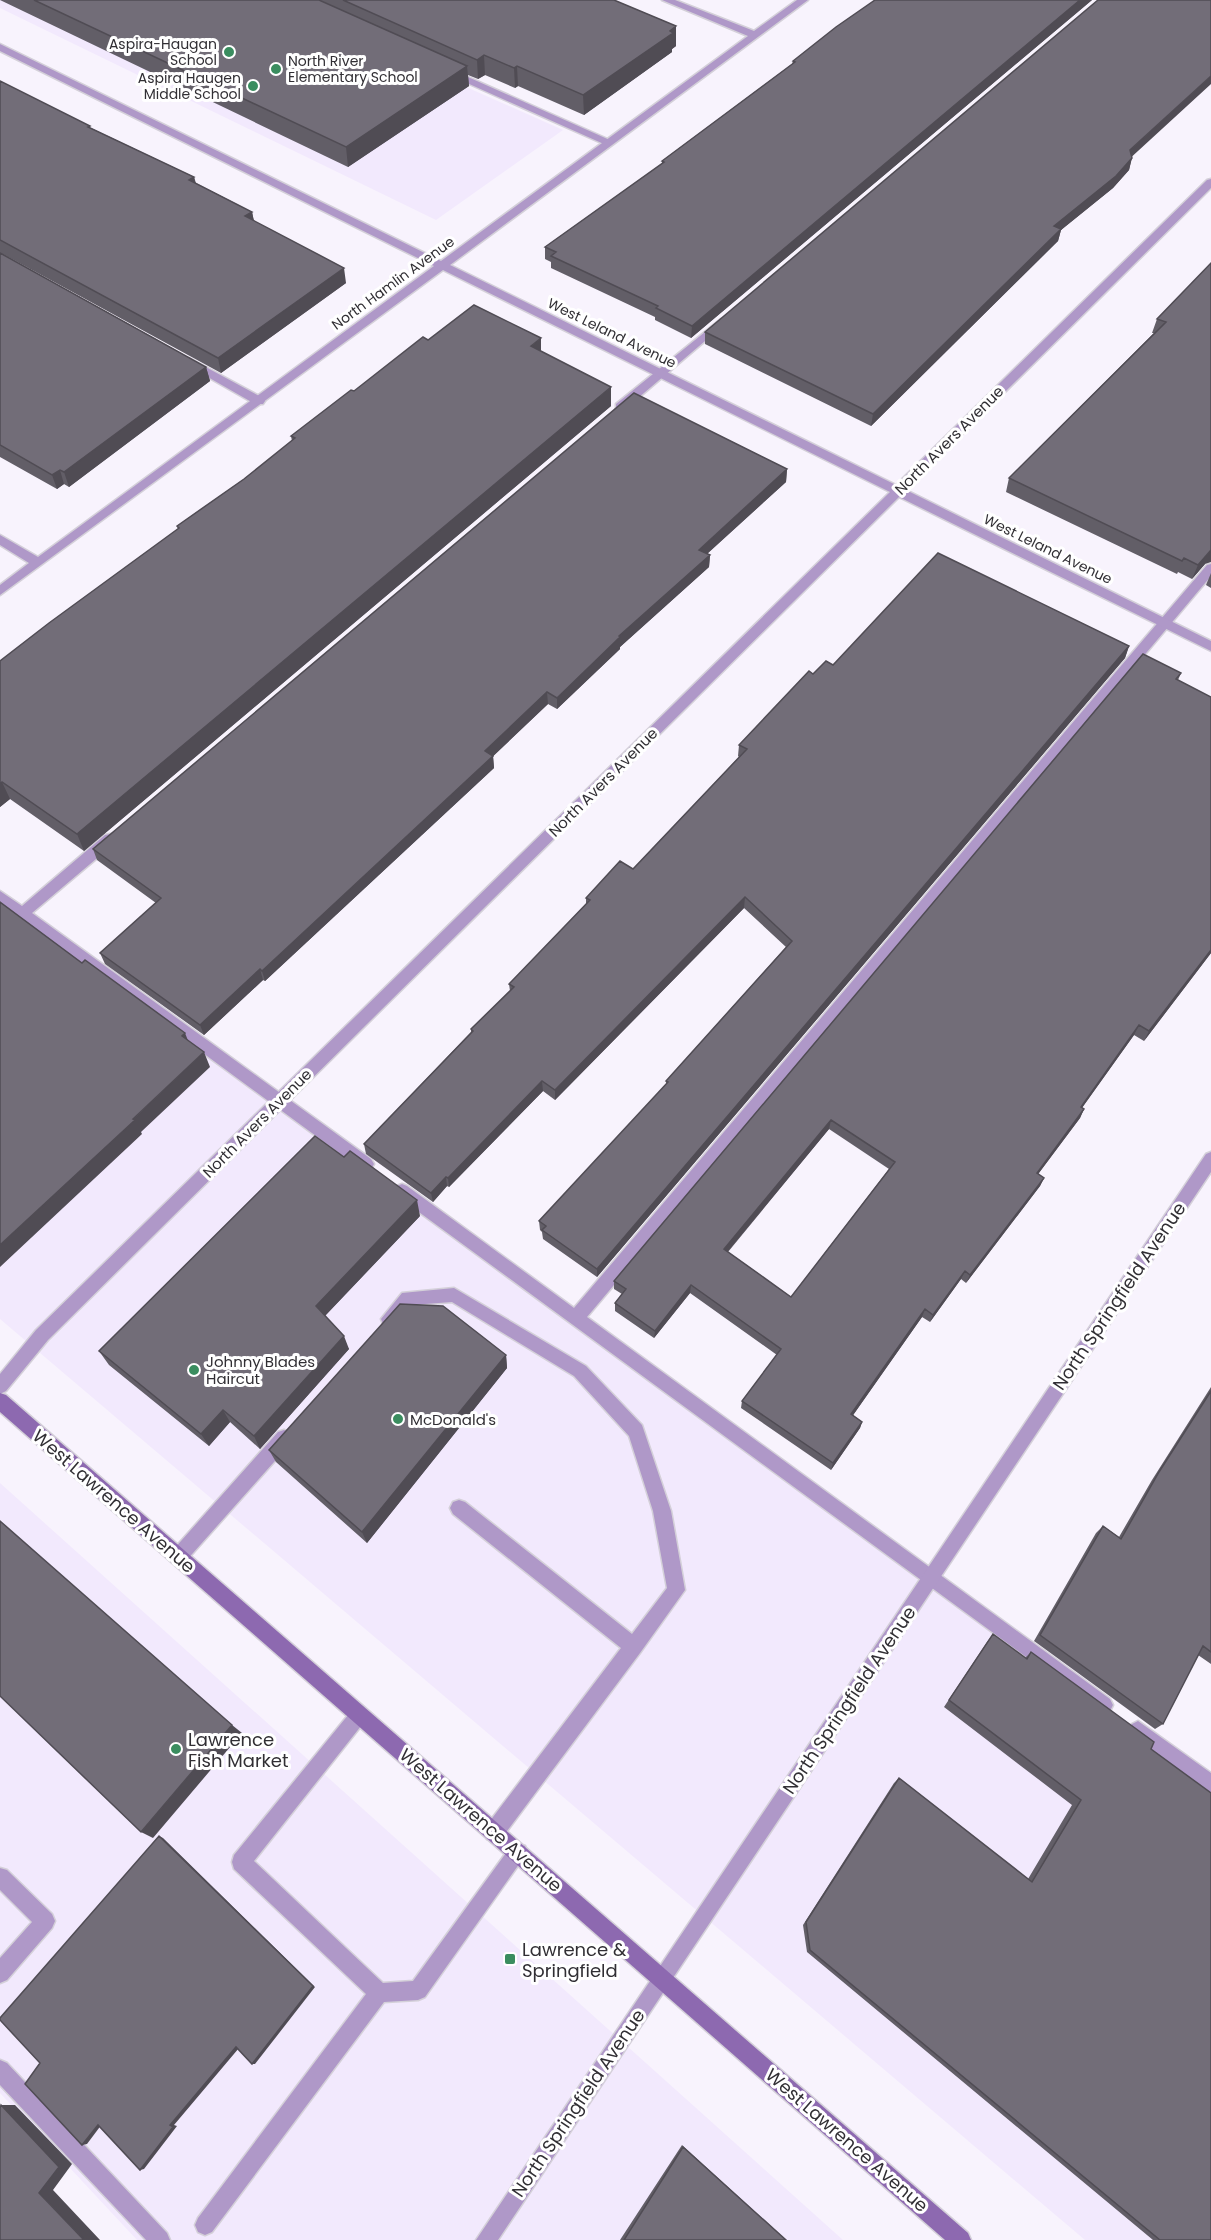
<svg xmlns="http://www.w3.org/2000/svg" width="1211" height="2240" font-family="Poppins,sans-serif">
	<rect width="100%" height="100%" fill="#f8f3fd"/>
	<path fill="#f2e9fd" d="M0,0H270L563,130L436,220L0,8Z
		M0,895L1211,1783V2240H1085L0,1319Z
		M0,1483L843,2240H137L0,2093Z"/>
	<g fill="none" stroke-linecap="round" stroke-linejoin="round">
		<defs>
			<path id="service" d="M450,69L612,141L614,143L606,145L447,74L445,72Z
				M721,319L726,322L725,324L624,410H616V404Z
				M189,358L263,398L265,401L263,404H255L185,364L183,362Z
				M1211,564V576L587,1317L1110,1699L1113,1705L1110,1711L1104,1714L397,1196L394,1191L397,1186L402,1184L407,1186L574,1308L1207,565Z
				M110,834L115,835L117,839L115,843L32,913L371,1159L374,1164L371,1169L366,1171L361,1169L0,904V891L22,906L105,835Z
				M454,1288L586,1366L642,1425L671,1511L685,1590L640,1653L501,1839L494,1841L487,1839L485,1832L487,1825L621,1648L453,1514L450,1508L453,1502L459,1500L465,1502L632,1634L667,1588L653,1511L629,1436L574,1376L452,1302L412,1305L395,1324L389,1326L383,1324L381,1319L402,1293Z
				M284,1430L290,1432L292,1438L290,1444L185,1562L179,1565L173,1562L170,1556L173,1550L278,1432Z
				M359,1706L365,1709L368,1715L365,1721L254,1861L383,1983L413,1981L511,1846L518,1844L525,1846L527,1853L425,1997L418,2000L384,2002L212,2232L205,2235L198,2232L195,2225L198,2218L366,1994L234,1869L232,1862L234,1855L353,1709Z
				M1138,1721L1211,1773V1793L1132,1736L1129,1730L1132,1724Z
				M0,1868L7,1870L52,1914L55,1921L52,1928L7,1980L0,1983V1958L32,1922L0,1890Z
				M0,2060L7,2063L167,2233L170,2240H146L0,2085Z"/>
			<path id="minor" d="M662,0H675L754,31L797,0H808L450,265L896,485L1207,180L1211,179V188L906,490L1211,641V651L899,497L48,1340L6,1391L0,1394V1374L36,1330L890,492L443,270L0,595V585L29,563L0,545V535L38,557L434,266L0,51V44L441,261L748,36Z
				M1211,1152V1172L498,2240H476L1206,1154Z"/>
			<path id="secondary" d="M0,1393L6,1395L968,2233L971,2240H945L0,1412Z"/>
		</defs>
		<use href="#service" stroke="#d4d0d9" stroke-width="3"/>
		<use href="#minor" stroke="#d4d0d9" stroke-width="3"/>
		<use href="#secondary" stroke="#d4d0d9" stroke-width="3"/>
		<use href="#service" fill="#af98c8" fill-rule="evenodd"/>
		<use href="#minor" fill="#af98c8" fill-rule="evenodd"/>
		<use href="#secondary" fill="#8d69b0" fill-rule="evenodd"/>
	</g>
	<path fill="#625e67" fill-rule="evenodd" d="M0,0H614L676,26V46L672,49V52L584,115L518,86L515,88L485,75L478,79L468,75L469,86L348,167Z
		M875,0H1092L691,338L655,320V317L551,268V262L545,259V247L662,164V161L792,64L793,61Z
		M0,81L91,128L194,177L196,183L252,212L254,221L346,283L221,373L1,253L206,367L210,381L69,487L64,484L57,489L0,457Z
		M1132,157L1129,170L1113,188L1061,230L1058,241L871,426L705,344V332Z
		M1211,263L1205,564L1192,579L1178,572L1177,574L1006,492L1009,478L1154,333H1152L1157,319Z
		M428,340L541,351L611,406L84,851L10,799L0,807V661L178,529L177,526L244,479L292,441L291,436Z
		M787,469L786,482L707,554L710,555L709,567L620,647V649L557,709L548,704L493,756L494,768L265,981L263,980L204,1035L105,964L100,953L156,903L97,860L93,849Z
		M1211,573V588L1206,585Z
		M1129,646L1125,658L597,1277L543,1239L542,1232L540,1230L539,1221L666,1085V1081L786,947L744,908L555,1100L543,1091L449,1187L447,1186L433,1202L366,1154L364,1144L471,1032V1029L510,991L509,984L586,904V898L633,869L739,757L738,756L739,745L813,674L833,665Z
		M1181,673L1178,680L1211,953L1144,1041L1134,1035L1082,1108L1084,1109L1080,1118L1038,1174L1044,1178L1040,1186L966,1283L961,1279L930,1322L922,1317L853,1415L862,1422L860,1428L831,1470L741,1408L742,1401L777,1355L690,1293L654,1338L615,1311V1303L622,1294L614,1289V1281ZM829,1129L889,1169L791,1297L728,1252Z
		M420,1216L325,1316L349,1349L260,1449L230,1422L209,1446L109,1365L99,1351Z
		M506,1355L507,1368L367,1543L276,1462L269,1450Z
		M1211,1387V1664L1198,1655L1163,1724L1155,1729L1034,1641L1096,1533L1103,1526L1119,1537L1152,1480Z
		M993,1634L1025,1658L1031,1652L1151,1749L1211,2240H1153L807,1952L803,1925L894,1783L899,1778L1028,1879L1072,1805L944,1707L987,1642Z
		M682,2145L786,2240H620Z"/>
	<path fill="#504c54" d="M1080,0H1092L691,338L692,326Z
		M676,26V46L672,49V52L584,115L583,95Z
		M484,55L485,75L478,79L477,60Z
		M467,66L469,86L348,167L346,147Z
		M517,66L518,86L515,88L514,68Z
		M1211,76V84L1126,162L1130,150Z
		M1132,158L1129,170L1113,188L1061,230L1058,241L871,426L873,414L1054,226Z
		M194,177L197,192L189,180Z
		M252,212L255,227L245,216Z
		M344,268L346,283L221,373L218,358Z
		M541,338V357L531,346Z
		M206,367L210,381L69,487L64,472Z
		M611,387V406L84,851L77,834Z
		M787,469L786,482L698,562L699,550Z
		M60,470L64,484L57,489L52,475Z
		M1211,550V562L1205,564L1192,579L1198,565Z
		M710,555L709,567L620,647V649L557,709V698L619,636Z
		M1129,646L1125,658L597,1277V1269Z
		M547,692L548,704L486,763L485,751Z
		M493,756L494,768L265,981L262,971Z
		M2,782L10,799L0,807V784Z
		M745,897L744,908L555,1100V1090Z
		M1211,950V953L1144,1041L1149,1031Z
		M260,969L263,980L204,1035L200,1025Z
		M1139,1025L1134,1035L1076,1116L1081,1107Z
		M185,1033L191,1048L182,1036Z
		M204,1052L210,1067L141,1132L142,1134L0,1267V1245Z
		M542,1081L543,1091L449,1187L448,1178Z
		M1084,1109L1080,1118L1033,1181L1037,1173Z
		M831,1120L829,1129L723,1257L724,1249Z
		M446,1177L447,1186L433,1202L431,1193Z
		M1044,1178L1040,1186L966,1283L970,1275Z
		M417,1200L420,1216L321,1320L316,1306Z
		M965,1271L961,1279L930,1322L933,1315Z
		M691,1285L690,1293L654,1338L655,1331Z
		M925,1309L922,1317L849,1421L851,1414Z
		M344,1336L349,1349L260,1449L254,1436Z
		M506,1355L507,1368L367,1543L362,1532Z
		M223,1410L230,1422L209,1446L201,1434Z
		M862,1422L860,1428L831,1470L833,1463Z
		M232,1725L242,1733L153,1838L141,1832Z
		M159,1836L163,1838L315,1987L255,2064H252Z
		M236,2047L239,2048L174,2125L177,2126L144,2169L140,2170L170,2125Z
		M1,2105H15L72,2164L53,2190L100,2240H84L39,2193Z
		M102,2124L87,2144L82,2145L98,2125Z"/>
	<path fill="#726d78" stroke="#504c54" stroke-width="1.5" fill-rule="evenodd" d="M34,0H319L467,66L346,147Z
		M343,0H614L676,26L670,31L673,33L583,95L517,66L514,68L484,55L477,60Z
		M875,0H1080L692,326L656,308L658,306L551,256L556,252L545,247L664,162L662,161L795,62L793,61L836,27Z
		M1098,0H1211V76L1130,150L1132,158L1116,176L1054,226L1061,229L873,414L705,332Z
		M0,81L90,126L88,127L194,177L189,180L252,212L245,216L344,268L218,358L0,240Z
		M0,253L206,367L64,472L60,470L52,475L0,445Z
		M1211,263V550L1198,565L1184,558L1182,561L1009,478L1166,322L1157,319Z
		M474,305L541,338L531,346L611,387L77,834L2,782L0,784V661L49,623L179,528L177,526L244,479L295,438L291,436L351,390L354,391L423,337L428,340Z
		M634,393L787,469L699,550L710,555L619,636L620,637L557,698L547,692L485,751L493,756L262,971L260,969L200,1025L100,953L161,898L93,849Z
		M938,553L1129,646L597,1269L542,1230L546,1226L539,1221L668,1082L666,1081L792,941L745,897L555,1090L542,1081L448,1178L446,1177L431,1193L364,1144L473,1031L471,1029L514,987L509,984L590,900L586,898L620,861L633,869L747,749L739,745L809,671L813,674L826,661L833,665Z
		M1143,654L1181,673L1176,679L1211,697V950L1149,1031L1139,1025L1081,1107L1084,1109L1037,1173L1044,1178L970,1275L965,1271L933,1315L925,1309L851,1414L862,1422L833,1463L742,1401L781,1349L691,1285L655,1331L615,1303L626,1289L614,1281ZM831,1120L895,1162L791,1297L724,1249Z
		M0,902L82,963L85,960L185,1033L182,1036L204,1052L133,1119L135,1120L0,1245Z
		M315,1136L344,1157L350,1151L417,1200L316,1306L344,1336L254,1436L223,1410L201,1434L99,1351Z
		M400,1304L443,1306L506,1355L362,1532L269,1450Z
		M1211,1391V1652L1203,1646L1163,1724L1040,1635L1103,1526L1121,1539L1159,1472Z
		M0,1521L232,1725L141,1832L0,1696Z
		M993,1634L1027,1659L1031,1652L1154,1742L1151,1749L1211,1793V2240H1160L810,1950L806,1922L899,1778L1032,1882L1081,1800L949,1700Z
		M159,1836L313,1986L252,2064L236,2047L170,2125L173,2127L140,2170L98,2125L82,2145L25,2084L40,2063L0,2020V2018Z
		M1,2105L59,2167L39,2193L84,2240H0V2108Z
		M683,2147L786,2240H624Z"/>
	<g fill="#3a8d5f" stroke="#fff" stroke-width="2">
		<circle cx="229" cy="52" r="6"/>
		<circle cx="276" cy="69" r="6"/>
		<circle cx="253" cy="86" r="6"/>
		<circle cx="194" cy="1370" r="6"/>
		<circle cx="398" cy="1419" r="6"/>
		<circle cx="176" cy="1749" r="6"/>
		<rect x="504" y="1953" width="12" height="12" rx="3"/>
	</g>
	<g text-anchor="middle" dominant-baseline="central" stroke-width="6" stroke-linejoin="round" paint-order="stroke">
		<g font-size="14" fill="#312f34" stroke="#fff" text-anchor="end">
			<text x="217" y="44">Aspira-Haugan<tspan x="217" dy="16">School</tspan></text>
			<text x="288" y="61" text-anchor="start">North River<tspan x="288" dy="16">Elementary School</tspan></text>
			<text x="241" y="78">Aspira Haugen<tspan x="241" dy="16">Middle School</tspan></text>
		</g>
		<g font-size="14" fill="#312f34" stroke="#fff">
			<text transform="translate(393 283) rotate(-36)">North Hamlin Avenue</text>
			<text transform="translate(612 333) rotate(26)">West Leland Avenue</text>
			<text transform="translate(1048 549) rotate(26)">West Leland Avenue</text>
		</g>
		<g font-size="15" fill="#312f34" stroke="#fff">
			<text transform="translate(949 440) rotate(-45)">North Avers Avenue</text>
			<text transform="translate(603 782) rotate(-45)">North Avers Avenue</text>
			<text transform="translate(257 1123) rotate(-45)">North Avers Avenue</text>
		</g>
		<g font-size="15" fill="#312f34" stroke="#fff" text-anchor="start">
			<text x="206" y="1361">Johnny Blades<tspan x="206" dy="17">Haircut</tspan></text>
			<text x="410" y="1419">McDonald's</text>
		</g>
		<g font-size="18" fill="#312f34" stroke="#fff">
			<text transform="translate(1119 1296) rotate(-56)">North Springfield Avenue</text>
			<text transform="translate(114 1501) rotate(41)">West Lawrence Avenue</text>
			<text transform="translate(849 1700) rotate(-56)">North Springfield Avenue</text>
			<text transform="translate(481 1820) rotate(41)">West Lawrence Avenue</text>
			<text transform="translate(578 2103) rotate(-56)">North Springfield Avenue</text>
			<text transform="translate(847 2140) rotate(41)">West Lawrence Avenue</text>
		</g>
		<g font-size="18" fill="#312f34" stroke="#fff" text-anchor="start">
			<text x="188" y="1739">Lawrence<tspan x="188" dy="21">Fish Market</tspan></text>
			<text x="522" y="1949">Lawrence &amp;<tspan x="522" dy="21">Springfield</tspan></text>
		</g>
	</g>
</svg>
